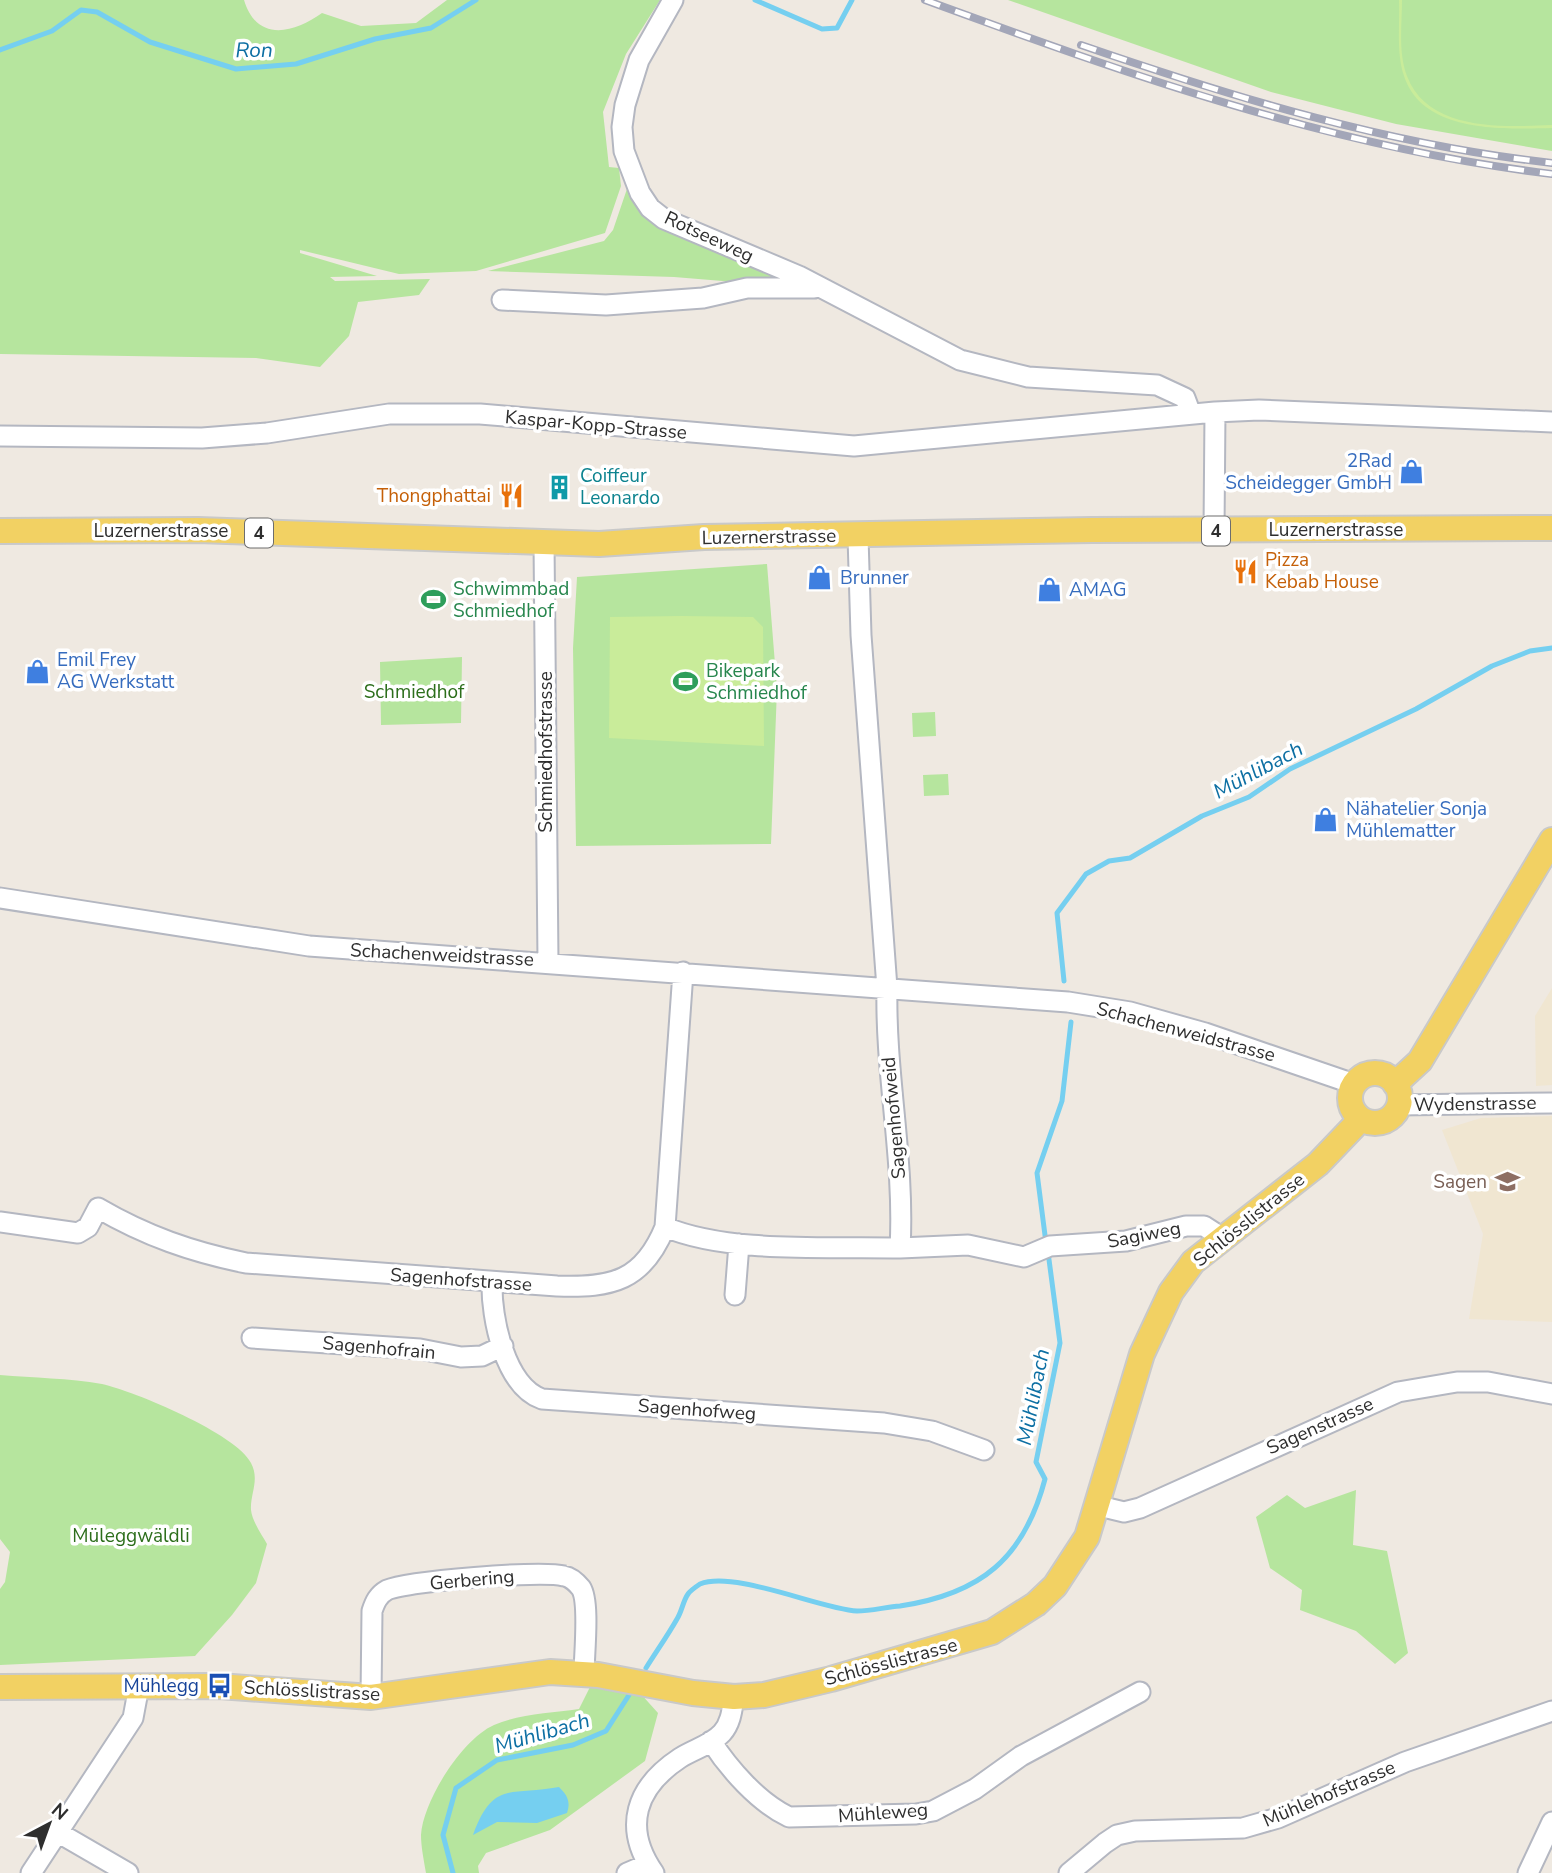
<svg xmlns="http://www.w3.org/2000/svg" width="1552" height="1873" font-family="'Nunito Sans',sans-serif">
	<rect width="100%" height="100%" fill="#efe9e1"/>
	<path fill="#f0e6d1" d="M1552,988V1085L1536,1086L1535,1016Z
		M1552,1116V1322L1469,1319L1483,1234L1442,1130L1481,1118Z"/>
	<path fill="#b6e59e" d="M0,0H244C257,43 294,33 322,13L361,26L416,23L447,0H660L626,54L603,112L609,167L619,168L621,186L605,233L476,271L399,274L300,250V253L377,276L330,277L335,281L430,279L419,295L358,302L349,336L320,367L256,358L0,354Z
		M1008,0H1552V151L1396,124L1271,92Z
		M628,186L640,206L793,278L747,283L674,277L488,271L604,241L613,230Z
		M767,564L777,689L771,844L576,846L573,648L577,577Z
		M462,657L461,723L381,725L380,662Z
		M935,712L936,736L913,737L912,713Z
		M948,774L949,795L924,796L923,775Z
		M0,1375C33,1378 69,1378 102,1384C134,1391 237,1434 251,1463C260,1480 250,1494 251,1510C252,1521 262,1535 267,1544L256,1583L232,1615L195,1656L0,1665V1589L5,1582L10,1552L0,1539Z
		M1356,1490L1353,1545L1387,1551L1408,1653L1395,1664L1356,1631L1300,1610L1302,1590L1270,1568L1256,1517L1287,1495L1305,1508Z
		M590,1687L640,1693L658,1713L645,1761L550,1830L486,1853L478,1866L479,1873H426C424,1861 421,1847 421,1835C423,1801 462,1739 494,1725C520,1714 551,1713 579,1709Z"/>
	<path fill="#c9ec9a" d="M1399,0H1402C1402,24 1398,53 1407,76C1428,132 1505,127 1552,125V128C1505,129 1423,134 1404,76C1396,52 1400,24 1399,0Z
		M682,616L753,617L763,627L764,746L609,738L610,617Z"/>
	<path fill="#75cff0" d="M559,1787C567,1795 571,1801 567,1813L537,1823L497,1822L473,1835C493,1780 511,1796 559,1787Z"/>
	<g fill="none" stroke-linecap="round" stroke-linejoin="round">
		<path stroke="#75cff0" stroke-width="5" d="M755,0L822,29L837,28L852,0
			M0,50L52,31L81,10L97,12L150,42L236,69L296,64L375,39L431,28L476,0
			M1064,981L1057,913L1086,874L1109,861L1130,858L1202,816L1249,797L1290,769L1416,709L1492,666L1530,651L1552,648
			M1046,1243L1037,1173L1062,1101L1071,1022
			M646,1668C656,1652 668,1635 677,1619C682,1611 683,1601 688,1594C690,1591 697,1586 700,1584C734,1570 821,1609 857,1611C871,1611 886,1607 900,1606C980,1594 1024,1559 1045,1479L1036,1462L1060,1343L1048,1252
			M453,1873L443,1835L456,1788L497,1760L573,1745L606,1731L629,1695"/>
		<defs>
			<path id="minor" d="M673,0L639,60L625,105L622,127L624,151L640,193L650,208L664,219L799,276L960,360L1028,377L1157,385L1185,398L1191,414
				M502,300L606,305L703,298L747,288H814
				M0,436L202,438L267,433L389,414H480L854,446L1215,412L1259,410L1552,422
				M1214,531L1215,412
				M544,542L548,961
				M0,898L309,946L1068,1002L1130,1012L1205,1033L1354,1084
				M1398,1105L1552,1103
				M0,1222L78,1233L88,1227L98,1208C146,1236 192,1252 246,1263L557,1286C612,1288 643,1281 665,1227L683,972
				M665,1227C730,1254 829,1246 900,1248C905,1161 885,1075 887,988L861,635L858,537
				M900,1248L968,1245L1024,1257L1050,1246L1126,1241L1186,1226H1204L1221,1237
				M492,1282C491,1318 505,1386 542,1399L884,1423L932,1431L984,1450
				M735,1295L739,1244
				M252,1338L420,1349L461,1357L482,1356L503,1346
				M1099,1506L1124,1512L1140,1508L1398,1392L1457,1382H1488L1552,1394
				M371,1697L372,1611C375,1602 378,1595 387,1590C408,1581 541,1570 564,1576C570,1577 577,1583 581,1588C590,1602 584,1655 584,1674
				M711,1741C729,1769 758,1802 789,1817L916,1814L933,1811L975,1789L1021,1756L1140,1692
				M59,1833L128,1873
				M31,1873L133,1718L139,1686
				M627,1873L648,1864
				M654,1873C622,1827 636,1787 680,1758C694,1749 711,1745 722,1733C731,1723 732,1710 734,1697
				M1069,1873L1105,1843L1117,1835L1135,1831L1243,1828L1278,1818L1405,1762L1552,1711
				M1528,1873L1552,1822"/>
			<path id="major" d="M0,531L198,530L599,544L704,537L1092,530L1552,528
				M1350 1098a25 25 0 1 1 50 0a25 25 0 1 1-50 0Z
				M1395,1084L1420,1061L1552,840
				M0,1687L219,1686L371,1697L550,1672L598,1675L693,1693L734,1697L764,1695L831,1679L992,1632L1036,1604L1055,1586L1087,1537L1142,1354L1171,1292L1193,1262L1318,1164L1361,1119"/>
		</defs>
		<use href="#minor" stroke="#b4b7c1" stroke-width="23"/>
		<use href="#major" stroke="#c9c9c9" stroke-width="28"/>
		<use href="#minor" stroke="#fff" stroke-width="19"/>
		<use href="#major" stroke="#f2d163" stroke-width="24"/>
		<defs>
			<path id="rail" d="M925,0C1130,75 1334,148 1552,174
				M1081,45C1235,98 1390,145 1552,163"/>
		</defs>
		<use href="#rail" stroke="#a3a6b8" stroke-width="8"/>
		<use href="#rail" stroke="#fff" stroke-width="5" stroke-dasharray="16" stroke-linecap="butt"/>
	</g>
	<defs>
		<symbol id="shop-bare" viewBox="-9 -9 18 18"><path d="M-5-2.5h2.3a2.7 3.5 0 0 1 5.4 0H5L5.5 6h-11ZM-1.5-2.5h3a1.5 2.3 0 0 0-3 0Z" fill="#3f7fe0" stroke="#fff" stroke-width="2.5" paint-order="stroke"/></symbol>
		<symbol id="building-bare" viewBox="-9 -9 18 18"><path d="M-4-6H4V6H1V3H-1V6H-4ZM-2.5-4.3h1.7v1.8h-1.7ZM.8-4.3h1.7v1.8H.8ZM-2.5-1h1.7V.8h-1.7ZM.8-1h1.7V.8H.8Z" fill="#0f9aa8" stroke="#fff" stroke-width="2.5" paint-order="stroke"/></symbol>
		<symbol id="restaurant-bare" viewBox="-9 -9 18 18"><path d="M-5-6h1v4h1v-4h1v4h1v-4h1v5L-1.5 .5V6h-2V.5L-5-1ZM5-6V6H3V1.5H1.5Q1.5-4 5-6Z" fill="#e8710a" stroke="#fff" stroke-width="2.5" paint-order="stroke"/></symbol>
		<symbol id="stadium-bare" viewBox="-9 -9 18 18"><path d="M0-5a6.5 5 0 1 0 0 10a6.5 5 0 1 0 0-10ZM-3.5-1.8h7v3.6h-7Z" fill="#2e9e5b" stroke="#fff" stroke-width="2.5" paint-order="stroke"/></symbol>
		<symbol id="school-bare" viewBox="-9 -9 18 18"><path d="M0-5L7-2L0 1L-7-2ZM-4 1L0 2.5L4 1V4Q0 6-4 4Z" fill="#8d6e63" stroke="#fff" stroke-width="2.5" paint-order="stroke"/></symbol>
		<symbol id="bus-bare" viewBox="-9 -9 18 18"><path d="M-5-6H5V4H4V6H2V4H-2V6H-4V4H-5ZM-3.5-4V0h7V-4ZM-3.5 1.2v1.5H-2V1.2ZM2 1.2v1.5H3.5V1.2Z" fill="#1a4fb4" stroke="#fff" stroke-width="2.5" paint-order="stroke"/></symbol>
	</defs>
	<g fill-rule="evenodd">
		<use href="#shop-bare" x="1394" y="454" width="35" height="35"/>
		<use href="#building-bare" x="542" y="470" width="35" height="35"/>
		<use href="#restaurant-bare" x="494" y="478" width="35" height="35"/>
		<use href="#restaurant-bare" x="1228" y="554" width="35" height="35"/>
		<use href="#shop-bare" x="802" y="560" width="35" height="35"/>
		<use href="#shop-bare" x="1032" y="572" width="35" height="35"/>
		<use href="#stadium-bare" x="416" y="582" width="35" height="35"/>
		<use href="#shop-bare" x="20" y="654" width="35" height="35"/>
		<use href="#stadium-bare" x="668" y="664" width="35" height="35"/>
		<use href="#shop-bare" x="1308" y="802" width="35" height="35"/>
		<use href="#school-bare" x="1490" y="1164" width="35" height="35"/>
		<use href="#bus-bare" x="202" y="1668" width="35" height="35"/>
	</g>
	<g text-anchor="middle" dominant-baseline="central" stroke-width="7" stroke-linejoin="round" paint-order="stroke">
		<g fill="#fff" stroke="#6d6d6d" stroke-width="2">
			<rect x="1202" y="516.5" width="28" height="29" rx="5"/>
			<rect x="245" y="518.5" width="28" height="29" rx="5"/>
		</g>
		<g font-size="18" font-weight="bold" fill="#2e2e2e">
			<text x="1216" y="531">4</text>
			<text x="259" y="533">4</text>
		</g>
		<g font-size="19" fill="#2e2e2e" stroke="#fff">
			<text transform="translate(709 237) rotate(25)">Rotseeweg</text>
			<text transform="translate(596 425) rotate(5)">Kaspar-Kopp-Strasse</text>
			<text x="1336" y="530">Luzernerstrasse</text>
			<text x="161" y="531">Luzernerstrasse</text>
			<text transform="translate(769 537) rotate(-1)">Luzernerstrasse</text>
			<text transform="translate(546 752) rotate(-90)">Schmiedhofstrasse</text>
			<text transform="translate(442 955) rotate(3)">Schachenweidstrasse</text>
			<text transform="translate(1186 1032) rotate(15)">Schachenweidstrasse</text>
			<text transform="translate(1475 1104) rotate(-1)">Wydenstrasse</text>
			<text transform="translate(894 1118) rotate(-95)">Sagenhofweid</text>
			<text transform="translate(1249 1220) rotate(-39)">Schlösslistrasse</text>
			<text transform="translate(1144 1235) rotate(-11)">Sagiweg</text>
			<text transform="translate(461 1280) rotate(4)">Sagenhofstrasse</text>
			<text transform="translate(379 1348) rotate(5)">Sagenhofrain</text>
			<text transform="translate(697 1410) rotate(4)">Sagenhofweg</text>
			<text transform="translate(1320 1426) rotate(-24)">Sagenstrasse</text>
			<text transform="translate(472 1580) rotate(-5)">Gerbering</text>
			<text transform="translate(891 1662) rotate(-15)">Schlösslistrasse</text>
			<text transform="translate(312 1691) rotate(3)">Schlösslistrasse</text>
			<text transform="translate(1329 1794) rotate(-23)">Mühlehofstrasse</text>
			<text transform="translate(883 1813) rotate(-4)">Mühleweg</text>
		</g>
		<g font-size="19" fill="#366cbe" stroke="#fff" text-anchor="start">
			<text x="1392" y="461" text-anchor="end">2Rad<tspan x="1392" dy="22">Scheidegger GmbH</tspan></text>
			<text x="840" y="578">Brunner</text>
			<text x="1069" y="590">AMAG</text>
			<text x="57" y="660">Emil Frey<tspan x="57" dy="22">AG Werkstatt</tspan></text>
			<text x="1346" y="809">Nähatelier Sonja<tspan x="1346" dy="22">Mühlematter</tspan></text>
		</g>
		<g font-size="19" fill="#0d838f" stroke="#fff" text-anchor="start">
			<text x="580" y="476">Coiffeur<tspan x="580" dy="22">Leonardo</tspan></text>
		</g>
		<g font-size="19" fill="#c56008" stroke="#fff" text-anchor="end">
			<text x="491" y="496">Thongphattai</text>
			<text x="1265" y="560" text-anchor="start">Pizza<tspan x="1265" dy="22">Kebab House</tspan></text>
		</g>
		<g font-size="19" fill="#27864d" stroke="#fff" text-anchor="start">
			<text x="453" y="589">Schwimmbad<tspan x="453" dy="22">Schmiedhof</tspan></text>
			<text x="706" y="671">Bikepark<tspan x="706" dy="22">Schmiedhof</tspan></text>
		</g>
		<g font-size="19" fill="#2c6e1b" stroke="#fff">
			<text x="414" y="692">Schmiedhof</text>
			<text x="131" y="1536">Müleggwäldli</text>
		</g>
		<g font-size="19" fill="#785e54" stroke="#fff" text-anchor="end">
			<text x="1487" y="1182">Sagen</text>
		</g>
		<g font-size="19" fill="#164399" stroke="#fff" text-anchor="end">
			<text x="199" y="1686">Mühlegg</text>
		</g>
		<g font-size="21" font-style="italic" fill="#0d6fa3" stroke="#fff">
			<text transform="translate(254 50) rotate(-1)">Ron</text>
			<text transform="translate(1258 770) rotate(-28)">Mühlibach</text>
			<text transform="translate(1033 1397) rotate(-79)">Mühlibach</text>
			<text transform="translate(542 1733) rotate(-16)">Mühlibach</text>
		</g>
	</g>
	<g transform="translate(49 1824) rotate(41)" stroke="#ffffff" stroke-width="5" paint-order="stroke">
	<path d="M0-5L12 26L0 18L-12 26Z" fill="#2e2e2e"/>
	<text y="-10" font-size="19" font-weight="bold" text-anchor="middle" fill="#2e2e2e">N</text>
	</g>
</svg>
